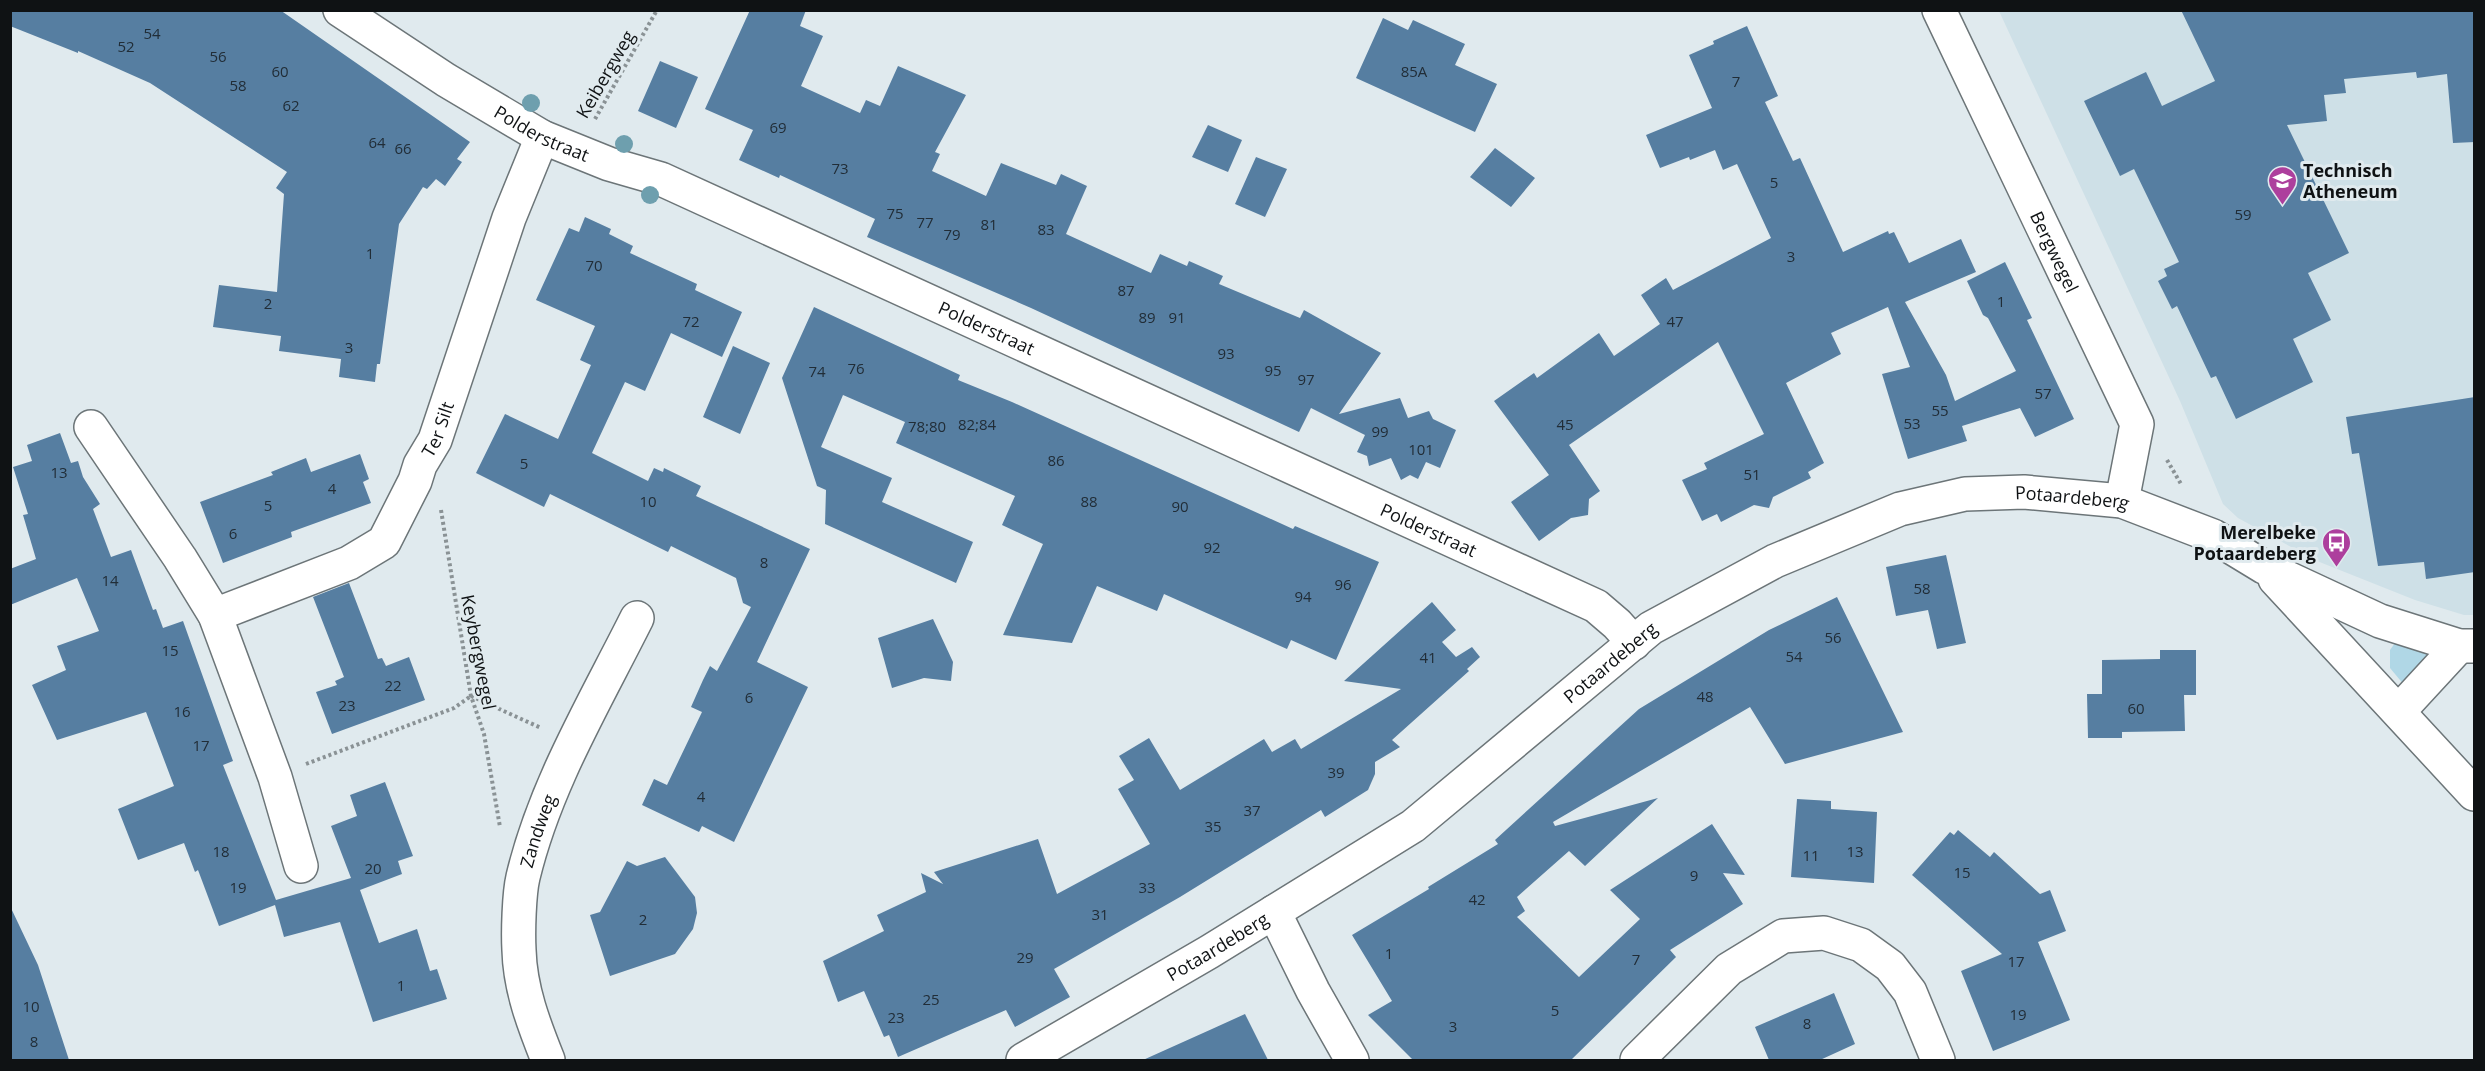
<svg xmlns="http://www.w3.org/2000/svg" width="2485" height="1071" font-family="'Open Sans',sans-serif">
	<rect width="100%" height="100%" fill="#e0eaee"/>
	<path fill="#cee0e7" d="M1999,11H2474V615H2464L2415,600L2317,561L2238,518L2223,504L2180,401Z"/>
	<path fill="#b0d7e6" d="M2400,636L2421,646L2430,658L2405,686L2390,668V650Z"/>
	<path fill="#567ea1" d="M10,10H280L470,142L457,159L462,162L445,186L436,179L427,189L423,187L399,224L380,364H377L375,382L339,377L341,359L279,351L281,336L213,327L219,285L277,292L284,194L276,188L287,172L150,83L78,51V53L10,26Z
		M750,10H806L800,26L823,36L801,86L860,113L866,100L880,106L898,66L966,95L935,152L940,154L932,171L986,196L1001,163L1056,185L1061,174L1087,186L1066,234L1151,273L1160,254L1187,266L1189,261L1223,276L1219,284L1300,318L1304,310L1381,353L1339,414L1400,398L1408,418L1429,411L1433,419L1456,430L1440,468L1426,462L1418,479L1410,475L1401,480L1391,458L1369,466L1367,456L1357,452L1365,435L1311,408L1299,432L1031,308L867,237L875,219L780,175L779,178L739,160L753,130L705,109Z
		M2181,10H2475V142L2453,143L2447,74L2417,78L2416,72L2344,79L2346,93L2324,95L2327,121L2287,125L2349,253L2308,273L2331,320L2293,339L2313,382L2236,419L2216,376L2211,378L2177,306L2172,309L2158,281L2167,276L2164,269L2179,262L2134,169L2120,176L2084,101L2146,72L2162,106L2215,81Z
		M1383,18L1408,30L1413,20L1465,44L1455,65L1497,84L1475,132L1356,78Z
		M1747,26L1778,96L1765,102L1793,161L1800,158L1843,252L1888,231L1889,234L1894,232L1909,263L1961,239L1976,272L1905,302L1946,375L1955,401L2016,371L1988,318L1983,315L1967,281L2005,262L2032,318L2027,320L2074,419L2035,437L2020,408L1962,426L1967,441L1908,459L1882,374L1910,367L1888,307L1831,333L1841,354L1786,383L1824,463L1808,472L1811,478L1773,497L1769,508L1754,505L1721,522L1717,514L1702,521L1682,480L1707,469L1704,463L1764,434L1718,342L1569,445L1600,491L1589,499L1588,515L1571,518L1539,541L1511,502L1549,475L1494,401L1534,373L1537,378L1599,333L1614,356L1660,324L1641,295L1666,278L1673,290L1771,238L1737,164L1723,170L1715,150L1690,160L1689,157L1660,168L1646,135L1712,108L1689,55L1714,44L1713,41Z
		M660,61L698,77L676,128L638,111Z
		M1208,125L1242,140L1228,172L1192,157Z
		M1495,148L1535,178L1511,207L1470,177Z
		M1256,157L1287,169L1265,217L1235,204Z
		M585,217L611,229L609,234L633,246L630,253L697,284L695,290L742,312L722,357L671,333L645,391L625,382L592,453L648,481L654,468L663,472L664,468L701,486L696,496L810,549L757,662L808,687L734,842L702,826L699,832L642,805L654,779L667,785L702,712L691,707L703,680L710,666L717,671L751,607L743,603L736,578L671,546L668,552L550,494L544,507L476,473L505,414L558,439L591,365L580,360L595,326L536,300L569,228L579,232Z
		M814,307L960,375L958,380L1012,402L1293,529L1295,526L1379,562L1336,660L1291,640L1287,649L1164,594L1157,611L1097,586L1072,643L1003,635L1043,544L1002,525L1015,496L896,443L905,422L843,395L821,447L892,478L882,502L973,542L956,583L825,524L826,490L817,486L782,378Z
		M733,346L770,363L740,434L703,417Z
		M2475,397V572L2426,579L2424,562L2378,566L2359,453L2352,454L2346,417Z
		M60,433L71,463L78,461L83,477L100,504L93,509L111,557L131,550L153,610L156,609L163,628L183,621L233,761L223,765L276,900L351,878L331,826L357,816L350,795L385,782L413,856L398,861L402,874L360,890L379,943L417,929L430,971L437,969L447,999L373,1022L340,922L284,937L275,905L219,926L198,870L195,872L184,843L138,860L118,809L174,786L146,712L57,740L32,685L66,670L57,646L99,631L77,578L10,605V569L36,559L23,515L28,514L13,467L32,461L27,445Z
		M360,454L369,479L363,482L371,503L291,532L292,537L223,563L200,502L273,475L271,472L306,458L311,472Z
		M1946,555L1966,643L1937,649L1928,610L1896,616L1886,567Z
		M349,583L378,659L382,658L386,666L409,657L425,700L332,734L316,692L337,685L335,681L344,677L313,597Z
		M1837,597L1903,732L1785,764L1750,707L1553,822L1555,826L1658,798L1585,866L1569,851L1517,897L1525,911L1517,917L1579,977L1640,919L1610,890L1712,824L1745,875L1723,873L1743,904L1670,950L1676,957L1571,1060H1413L1368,1015L1392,1001L1352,935L1429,889L1428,887L1498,844L1495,840L1639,709L1769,630Z
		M1432,602L1456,630L1442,642L1456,657L1472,647L1480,657L1467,669L1469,671L1392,740L1400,747L1375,762V774L1368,790L1325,817L1321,810L1180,897L1054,969L1070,997L1015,1027L1006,1010L898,1057L889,1035L884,1037L864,991L838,1002L823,961L884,931L877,915L926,892L921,873L943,884L934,872L1038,839L1057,894L1150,844L1118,789L1134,780L1119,756L1149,738L1180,790L1264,739L1272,752L1295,739L1301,749L1401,689L1344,681Z
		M933,619L953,662L951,681L924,678L892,688L878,638Z
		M2160,650H2196V695H2184L2185,731L2122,732V738H2088L2087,694H2102V660L2160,659Z
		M1797,799L1831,801V809L1877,812L1874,883L1791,877Z
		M1958,830L1990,857L1994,852L2040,894L2050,890L2066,931L2038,942L2070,1020L1993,1051L1961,971L2002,954L1912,875L1950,832L1954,835Z
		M665,857L695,897L697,913L693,929L675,954L610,976L590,915L600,912L627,861L637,866Z
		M10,906L38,965L69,1060H10Z
		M1834,993L1855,1044L1820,1060H1769L1755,1027Z
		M1245,1014L1268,1060H1143L1212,1029Z"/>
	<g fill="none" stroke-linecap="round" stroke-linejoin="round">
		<defs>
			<g id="minor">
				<path id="s1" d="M340,10L446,80L542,137L609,164L661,179L1596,606L1617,624L1634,643"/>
				<path id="s2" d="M1939,10L2137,424L2122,501"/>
				<path d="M91,427L180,558L215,615L275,777L301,866"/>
				<path d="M2275,579L2474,794"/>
				<path id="s3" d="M215,615L349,563L384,542L415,481L420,465L435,440L509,218L542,137"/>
				<path d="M2399,711L2459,646"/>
				<path d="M1274,912L1313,991L1352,1060"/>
				<path id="s4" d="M548,1060C534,1025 520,989 519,950C518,932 519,894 523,877C545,785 595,702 637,618"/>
				<path id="s5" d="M1023,1060L1209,952L1413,826L1651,628L1775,561L1900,509L1965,494L2024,492L2122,501L2213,536L2264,567L2380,621L2459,646H2474"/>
				<path d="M1637,1060L1729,969L1783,936L1824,933L1861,945L1890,966L1910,992L1938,1060"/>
			</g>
		</defs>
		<use href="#minor" stroke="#6c7578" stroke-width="36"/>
		<path stroke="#8a9295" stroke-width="4" stroke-dasharray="3 3" stroke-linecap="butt" d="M595,119L657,10
			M2167,460L2181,484
			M441,510L471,696L484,734L500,827
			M471,696L541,728
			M306,764L454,708L471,696"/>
		<use href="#minor" stroke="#fff" stroke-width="33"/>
	</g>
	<g fill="#6e9fae">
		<circle cx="531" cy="103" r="9"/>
		<circle cx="624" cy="144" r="9"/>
		<circle cx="650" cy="195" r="9"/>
	</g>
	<defs>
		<symbol id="school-pin" viewBox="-11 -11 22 30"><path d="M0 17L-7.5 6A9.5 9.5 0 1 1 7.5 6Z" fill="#ad3f9d" stroke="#e0eaee"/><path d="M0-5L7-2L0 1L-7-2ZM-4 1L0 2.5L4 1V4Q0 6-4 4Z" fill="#fff"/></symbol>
		<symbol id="bus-pin" viewBox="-11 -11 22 30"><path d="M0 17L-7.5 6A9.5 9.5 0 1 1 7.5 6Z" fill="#ad3f9d" stroke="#e0eaee"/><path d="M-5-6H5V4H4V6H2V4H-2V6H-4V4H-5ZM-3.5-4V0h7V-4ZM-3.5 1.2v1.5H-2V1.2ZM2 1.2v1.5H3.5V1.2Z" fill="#fff"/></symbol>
	</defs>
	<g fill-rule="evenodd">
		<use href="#school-pin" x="2266" y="164" width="33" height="45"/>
		<use href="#bus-pin" x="2320" y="526" width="33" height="45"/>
	</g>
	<g text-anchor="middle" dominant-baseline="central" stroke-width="6" stroke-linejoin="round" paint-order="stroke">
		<g font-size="15" fill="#212d37">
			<text x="152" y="33">54</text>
			<text x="126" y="46">52</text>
			<text x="218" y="56">56</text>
			<text x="280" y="71">60</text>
			<text x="1414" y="71">85A</text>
			<text x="1736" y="81">7</text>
			<text x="238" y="85">58</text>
			<text x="291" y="105">62</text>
			<text x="778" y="127">69</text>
			<text x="377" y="142">64</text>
			<text x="403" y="148">66</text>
			<text x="840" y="168">73</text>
			<text x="1774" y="182">5</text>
			<text x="895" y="213">75</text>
			<text x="2243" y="214">59</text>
			<text x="925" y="222">77</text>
			<text x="989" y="224">81</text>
			<text x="1046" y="229">83</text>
			<text x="952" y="234">79</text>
			<text x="370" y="253">1</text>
			<text x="1791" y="256">3</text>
			<text x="594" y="265">70</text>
			<text x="1126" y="290">87</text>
			<text x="2001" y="301">1</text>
			<text x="268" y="303">2</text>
			<text x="1147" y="317">89</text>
			<text x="1177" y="317">91</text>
			<text x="691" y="321">72</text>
			<text x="1675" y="321">47</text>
			<text x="349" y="347">3</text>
			<text x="1226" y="353">93</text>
			<text x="856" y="368">76</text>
			<text x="1273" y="370">95</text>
			<text x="817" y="371">74</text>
			<text x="1306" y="379">97</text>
			<text x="2043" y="393">57</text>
			<text x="1940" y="410">55</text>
			<text x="1912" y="423">53</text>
			<text x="977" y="424">82;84</text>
			<text x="1565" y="424">45</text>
			<text x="927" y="426">78;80</text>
			<text x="1380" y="431">99</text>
			<text x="1421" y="449">101</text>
			<text x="1056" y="460">86</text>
			<text x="524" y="463">5</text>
			<text x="59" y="472">13</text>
			<text x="1752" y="474">51</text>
			<text x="332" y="488">4</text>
			<text x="648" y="501">10</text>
			<text x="1089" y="501">88</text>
			<text x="268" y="505">5</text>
			<text x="1180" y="506">90</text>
			<text x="233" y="533">6</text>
			<text x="1212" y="547">92</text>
			<text x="764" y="562">8</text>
			<text x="110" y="580">14</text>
			<text x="1343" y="584">96</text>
			<text x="1922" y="588">58</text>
			<text x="1303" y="596">94</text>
			<text x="1833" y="637">56</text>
			<text x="170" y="650">15</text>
			<text x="1794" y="656">54</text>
			<text x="1428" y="657">41</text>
			<text x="393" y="685">22</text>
			<text x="1705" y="696">48</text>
			<text x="749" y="697">6</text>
			<text x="347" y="705">23</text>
			<text x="2136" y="708">60</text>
			<text x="182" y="711">16</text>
			<text x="201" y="745">17</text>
			<text x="1336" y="772">39</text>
			<text x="701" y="796">4</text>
			<text x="1252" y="810">37</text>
			<text x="1213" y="826">35</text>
			<text x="221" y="851">18</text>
			<text x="1855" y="851">13</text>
			<text x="1811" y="855">11</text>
			<text x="373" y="868">20</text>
			<text x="1962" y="872">15</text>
			<text x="1694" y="875">9</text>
			<text x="238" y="887">19</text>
			<text x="1147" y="887">33</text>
			<text x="1477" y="899">42</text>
			<text x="1100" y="914">31</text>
			<text x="643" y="919">2</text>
			<text x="1389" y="953">1</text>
			<text x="1025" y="957">29</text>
			<text x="1636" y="959">7</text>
			<text x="2016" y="961">17</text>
			<text x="401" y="985">1</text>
			<text x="931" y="999">25</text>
			<text x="31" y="1006">10</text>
			<text x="1555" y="1010">5</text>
			<text x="2018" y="1014">19</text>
			<text x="896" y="1017">23</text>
			<text x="1807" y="1023">8</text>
			<text x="1453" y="1026">3</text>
			<text x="34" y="1041">8</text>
		</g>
		<g font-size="18" fill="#0f1214" stroke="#e0eaee">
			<text transform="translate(605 74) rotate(-60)">Keibergweg</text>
			<text stroke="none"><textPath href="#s1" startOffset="237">Polderstraat</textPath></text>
			<text stroke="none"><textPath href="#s2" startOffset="268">Bergwegel</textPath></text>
			<text stroke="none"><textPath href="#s1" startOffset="723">Polderstraat</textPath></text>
			<text stroke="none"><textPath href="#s3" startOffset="310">Ter Silt</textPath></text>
			<text stroke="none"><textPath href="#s5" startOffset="1215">Potaardeberg</textPath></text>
			<text stroke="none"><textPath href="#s1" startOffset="1209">Polderstraat</textPath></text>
			<text transform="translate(479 652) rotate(79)">Keybergwegel</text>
			<text stroke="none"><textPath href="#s5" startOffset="711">Potaardeberg</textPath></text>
			<text stroke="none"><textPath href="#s4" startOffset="236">Zandweg</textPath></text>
			<text stroke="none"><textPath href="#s5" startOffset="225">Potaardeberg</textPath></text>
		</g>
		<g font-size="18" font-weight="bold" fill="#0f1214" stroke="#e0eaee" text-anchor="start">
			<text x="2303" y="170">Technisch<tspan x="2303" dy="21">Atheneum</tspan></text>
			<text x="2316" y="532" text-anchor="end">Merelbeke<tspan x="2316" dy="21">Potaardeberg</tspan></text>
		</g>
	</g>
	<rect width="2485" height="1071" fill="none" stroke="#0f1214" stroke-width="24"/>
</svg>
